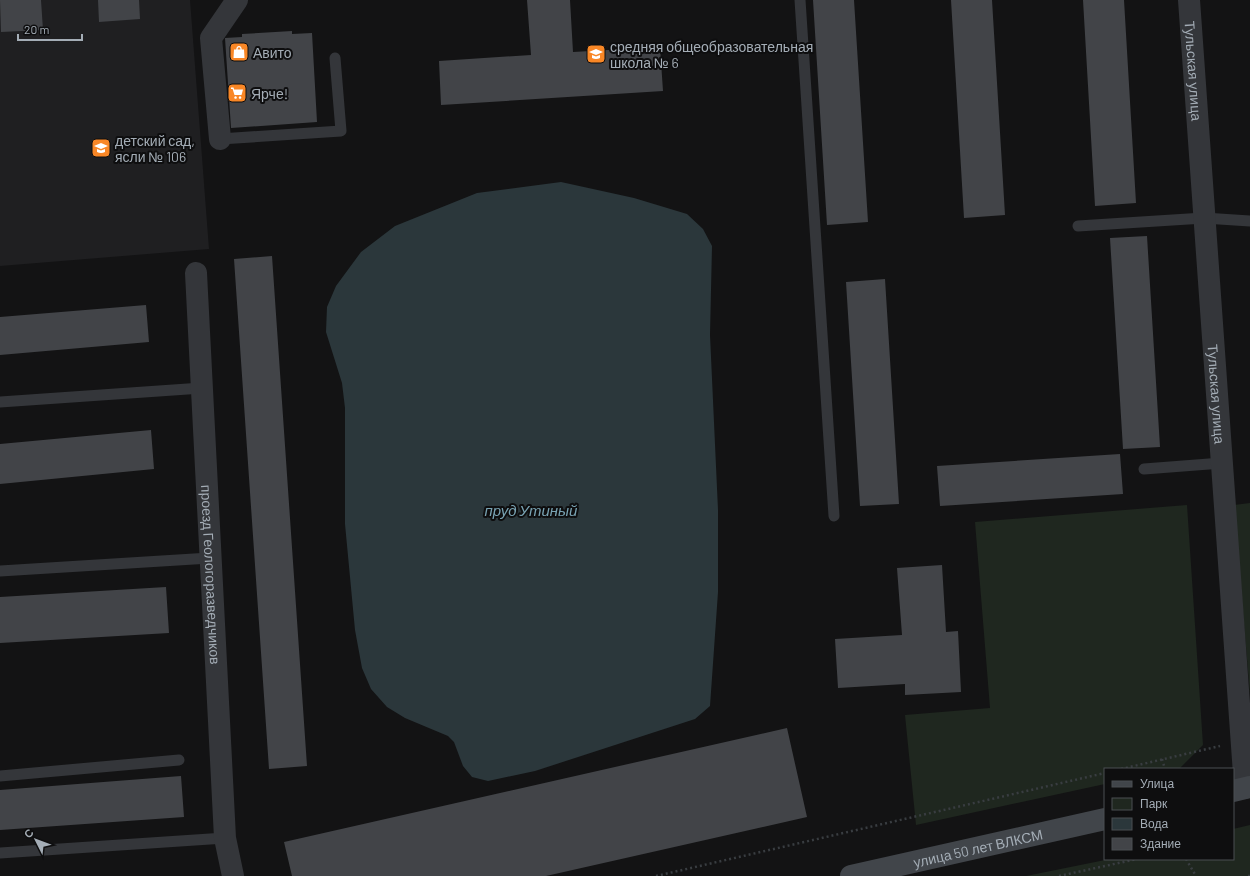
<svg xmlns="http://www.w3.org/2000/svg" width="1250" height="876" font-family="Barlow,sans-serif">
	<rect width="100%" height="100%" fill="#131314"/>
	<path fill="#1f1f21" d="M0,0H190L209,249L0,266Z"/>
	<path fill="#1f271f" d="M1250,503V694L1234,505Z
		M1187,505L1203,745L1180,768L1105,769V784L916,825L905,715L990,708L975,522Z
		M1250,825V876H1026L1110,859H1233V829Z"/>
	<path fill="#2b373b" d="M561,182L634,198L687,214L703,229L712,246L710,335L718,510V592L710,706L695,719L535,771L488,781L472,777L463,766L454,742L448,736L405,718L387,707L371,689L362,668L355,630L345,524V408L342,383L326,332L327,307L336,286L361,252L395,226L477,193Z"/>
	<path fill="#424448" d="M0,0H41L43,30L1,32Z
		M98,0H139L140,19L99,22Z
		M527,0H570L573,52L660,47L663,91L441,105L439,61L531,55Z
		M813,0H854L868,222L827,225Z
		M951,0H992L1005,215L964,218Z
		M1083,0H1124L1136,203L1095,206Z
		M292,31V34L312,33L317,122L231,128L225,38L242,37V34Z
		M1147,236L1160,447L1123,449L1110,238Z
		M272,256L307,766L269,769L234,259Z
		M885,279L899,504L860,506L846,282Z
		M146,305L149,342L0,355V317Z
		M151,430L154,469L0,484V444Z
		M1120,454L1123,494L940,506L937,466Z
		M942,565L946,632L958,631L961,692L905,695V684L838,688L835,639L902,635L897,568Z
		M166,587L169,633L0,643V597Z
		M787,728L807,817L546,876H292L284,842Z
		M181,776L184,817L0,830V790Z"/>
	<g fill="none" stroke-linecap="round" stroke-linejoin="round">
		<path stroke="#393d41" stroke-width="2.5" stroke-dasharray="2 3" stroke-linecap="butt" d="M1162,759L1165,769
			M1121,769L1220,746
			M1186,859L1196,876
			M656,876L1105,773
			M1059,876L1137,859
			M1248,876H1250"/>
		<path stroke="#34363a" stroke-width="11" d="M800,0L834,516
			M220,139L341,131L335,58
			M1078,226L1204,218L1250,221
			M0,402L202,388
			M1144,469L1222,463
			M0,571L210,558
			M0,776L179,760
			M0,853L225,838"/>
		<g stroke="#34363a" stroke-width="22">
			<path id="s1" d="M1189,0L1245,788"/>
			<path d="M220,139L211,38L237,0"/>
			<path id="s2" d="M196,273L225,838L233,876"/>
		</g>
		<g stroke="#41454a" stroke-width="22">
			<path d="M1233,791L1250,787"/>
			<path id="s3" d="M851,876L1105,819"/>
		</g>
	</g>
	<defs>
		<symbol id="shop-square" viewBox="-11 -11 22 22"><rect x="-9" y="-9" width="18" height="18" rx="4" fill="#f98726" stroke="#0e0e0f"/><path d="M-5-2.5h2.3a2.7 3.5 0 0 1 5.4 0H5L5.5 6h-11ZM-1.5-2.5h3a1.5 2.3 0 0 0-3 0Z" fill="#fff"/></symbol>
		<symbol id="school-square" viewBox="-11 -11 22 22"><rect x="-9" y="-9" width="18" height="18" rx="4" fill="#f98726" stroke="#0e0e0f"/><path d="M0-5L7-2L0 1L-7-2ZM-4 1L0 2.5L4 1V4Q0 6-4 4Z" fill="#fff"/></symbol>
		<symbol id="supermarket-square" viewBox="-11 -11 22 22"><rect x="-9" y="-9" width="18" height="18" rx="4" fill="#f98726" stroke="#0e0e0f"/><path d="M-6-5.5h2.5l.6 2H6L4.5 2H-2.5L-4.4-4H-6ZM-1.5 3.2a1.3 1.3 0 1 0 .1 0ZM3 3.2a1.3 1.3 0 1 0 .1 0Z" fill="#fff"/></symbol>
	</defs>
	<g fill-rule="evenodd">
		<use href="#shop-square" x="228" y="41" width="22" height="22"/>
		<use href="#school-square" x="585" y="43" width="22" height="22"/>
		<use href="#supermarket-square" x="226" y="82" width="22" height="22"/>
		<use href="#school-square" x="90" y="137" width="22" height="22"/>
	</g>
	<g text-anchor="middle" dominant-baseline="central" stroke-width="4" stroke-linejoin="round" paint-order="stroke">
		<g font-size="14" fill="#a4adb6" stroke="#0e0e0f" text-anchor="start">
			<text x="610" y="46">средняя общеобразовательная<tspan x="610" dy="16">школа № 6</tspan></text>
			<text x="253" y="52">Авито</text>
			<text x="251" y="93">Ярче!</text>
			<text x="115" y="140">детский сад,<tspan x="115" dy="16">ясли № 106</tspan></text>
		</g>
		<g font-size="14" fill="#a4adb6" stroke="#0e0e0f">
			<text stroke="none"><textPath href="#s1" startOffset="71">Тульская улица</textPath></text>
			<text stroke="none"><textPath href="#s1" startOffset="395">Тульская улица</textPath></text>
			<text stroke="none"><textPath href="#s2" startOffset="302">проезд Геологоразведчиков</textPath></text>
			<text stroke="none"><textPath href="#s3" startOffset="130">улица 50 лет ВЛКСМ</textPath></text>
		</g>
		<g font-size="15" font-style="italic" fill="#79a3b3" stroke="#0e0e0f">
			<text x="531" y="510">пруд Утиный</text>
		</g>
	</g>
	<rect x="1104" y="768" width="130" height="92" fill="#0e0e0f" stroke="#4a4e52"/>
	<rect x="1112" y="781" width="20" height="6" fill="#41454a" stroke="#4a4e52"/>
	<text x="1140" y="788" font-size="12" fill="#a4adb6">Улица</text>
	<rect x="1112" y="798" width="20" height="12" fill="#1f271f" stroke="#4a4e52"/>
	<text x="1140" y="808" font-size="12" fill="#a4adb6">Парк</text>
	<rect x="1112" y="818" width="20" height="12" fill="#2b373b" stroke="#4a4e52"/>
	<text x="1140" y="828" font-size="12" fill="#a4adb6">Вода</text>
	<rect x="1112" y="838" width="20" height="12" fill="#424448" stroke="#4a4e52"/>
	<text x="1140" y="848" font-size="12" fill="#a4adb6">Здание</text>
	<g transform="translate(36 840) rotate(312)" stroke="#0e0e0f" stroke-width="3" paint-order="stroke">
	<path d="M0-3L7 15L0 10L-7 15Z" fill="#a4adb6"/>
	<text y="-6" font-size="11" font-weight="bold" text-anchor="middle" fill="#a4adb6">С</text>
	</g>
	<path d="M18 34v6h64v-6" fill="none" stroke="#a4adb6" stroke-width="2"/>
	<text x="24" y="34" font-size="12" fill="#a4adb6" stroke="#0e0e0f" stroke-width="3" paint-order="stroke">20 m</text>
</svg>
